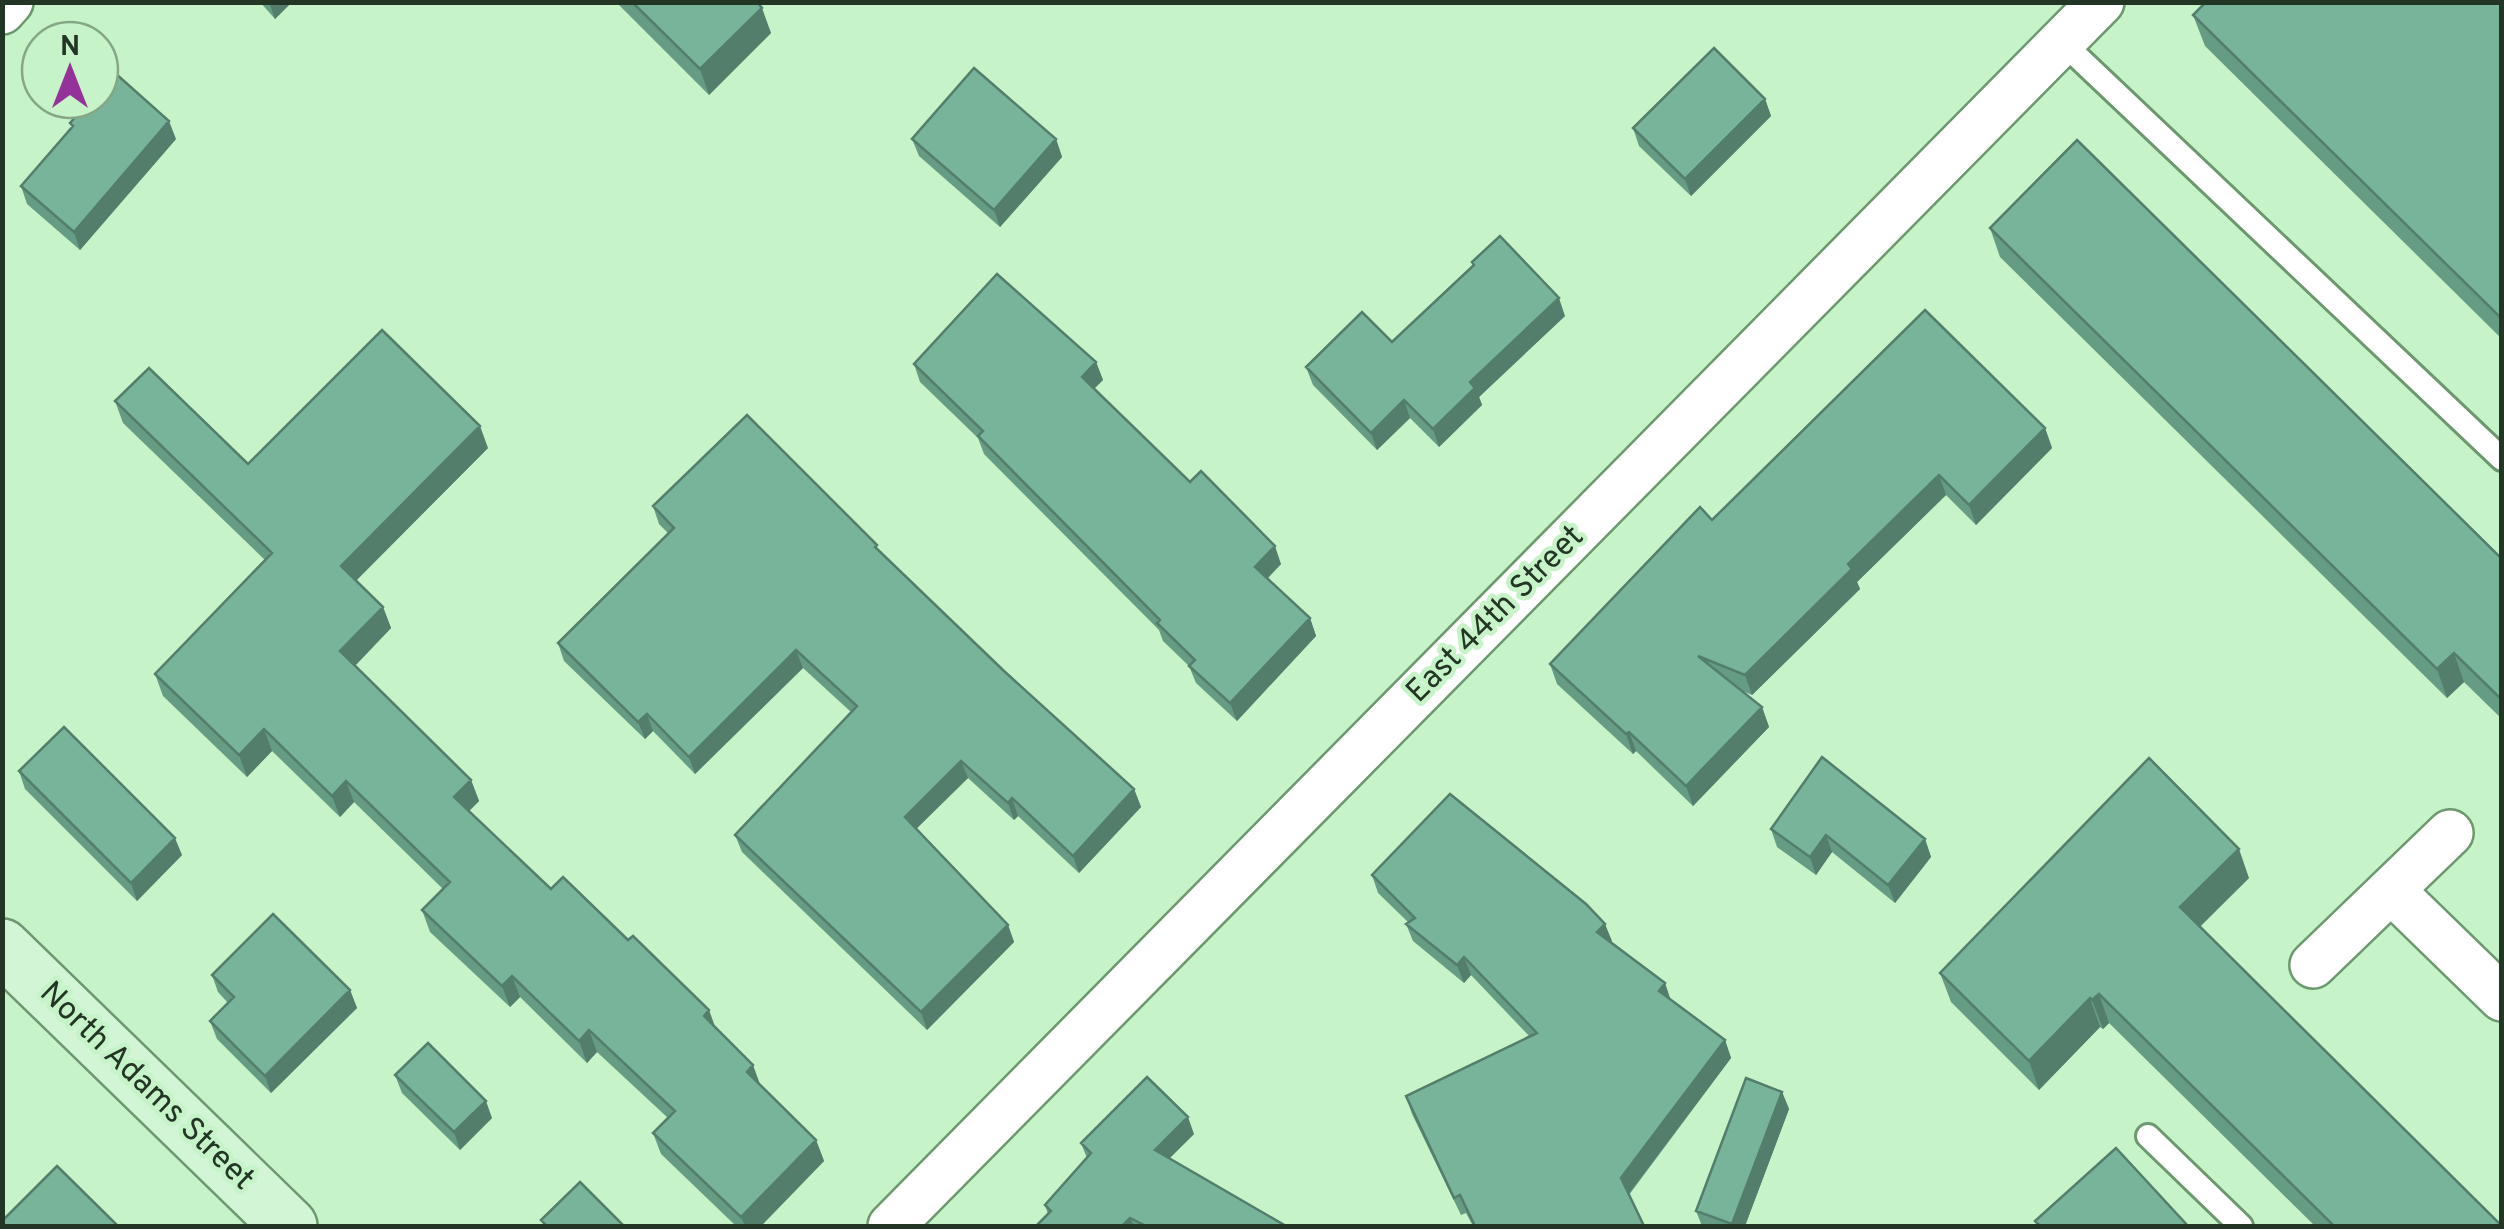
<svg xmlns="http://www.w3.org/2000/svg" width="2504" height="1229" font-family="Overpass,sans-serif">
	<rect width="100%" height="100%" fill="#c6f3c8"/>
	<g fill="none" stroke-linecap="round" stroke-linejoin="round">
		<defs>
			<path id="lane" d="M2062,42L2502,459
				M2148,1136L2241,1226"/>
			<path id="street" d="M2,11L10,2
				M2391,890L2502,998
				M2313,965L2450,833
				M891,1226L2101,2"/>
			<path id="secondary" d="M2,947L289,1226"/>
		</defs>
		<use href="#lane" stroke="#6d976f" stroke-width="28"/>
		<use href="#street" stroke="#6d976f" stroke-width="50"/>
		<use href="#secondary" stroke="#6d976f" stroke-width="60"/>
		<use href="#lane" stroke="#fff" stroke-width="22"/>
		<use href="#street" stroke="#fff" stroke-width="45"/>
		<use href="#secondary" stroke="#d2f5d6" stroke-width="55"/>
	</g>
	<path fill="#669b84" d="M260,2H292L275,19Z
		M616,2H757L771,33L709,95Z
		M2502,2V339L2205,46L2193,15Z
		M1765,99L1771,116L1691,196L1639,146L1633,128Z
		M70,123L176,139L80,250L27,204L21,186L72,127Z
		M912,139H1056L1062,157L1000,227L919,156Z
		M1990,228L2502,559V719L2464,682L2447,698L2000,257Z
		M1472,262L1565,316L1479,397L1482,405L1439,447L1410,418L1377,450L1313,385L1306,367L1392,342L1473,266Z
		M1096,362L1103,380L1094,388L1190,482L1281,564L1267,579L1310,618L1316,636L1237,721L1196,683L1189,666L1163,641L1159,630L984,454L978,438L920,382L914,364Z
		M115,401L248,464L488,448L356,580L383,607L391,628L355,666L471,780L479,801L469,811L551,889L715,1027L761,1086L816,1140L824,1161L761,1226H736L661,1154L653,1133L668,1118L597,1052L587,1063L520,997L510,1007L430,932L422,910L443,889L354,802L340,817L272,751L247,777L163,696L155,674L265,560L123,423Z
		M2045,428L2052,448L1976,525L1946,495L1857,582L1860,589L1752,695L1740,690L1762,707L1769,727L1693,806L1636,751L1633,754L1557,684L1550,664L1712,520Z
		M653,506L879,551L1004,671L1134,789L1141,807L1079,873L1018,816L1014,820L968,778L916,829L1008,925L1014,942L927,1030L742,852L735,835L851,712L803,668L695,774L653,731L645,739L564,661L558,643L668,533L659,524Z
		M19,771L182,855L137,901L25,789Z
		M1771,829L1925,839L1931,857L1895,903L1832,852L1816,875L1777,847Z
		M1372,875L1605,924L1611,942L1665,983L1670,999L1725,1040L1731,1058L1629,1195L1644,1226H1473L1466,1213L1461,1215L1412,1114L1406,1096L1530,1037L1471,975L1464,983L1413,941L1406,924L1408,922L1378,893Z
		M2249,878L2200,927L2502,1226H2315L2109,1023L2103,1029L2100,1027L2039,1090L1951,1002L1940,973Z
		M212,975L350,990L357,1008L271,1093L217,1039L210,1021L228,1003L218,992Z
		M395,1075L492,1118L460,1150L402,1093Z
		M1782,1092L1789,1109L1745,1226H1702L1696,1211Z
		M1194,1134L1169,1158L1286,1226H1036L1048,1214L1045,1205L1087,1158L1081,1143Z"/>
	<path fill="#537e6c" d="M269,2H292L275,19Z
		M762,8L771,33L709,95L700,69Z
		M1765,99L1771,116L1691,196L1685,179Z
		M169,121L176,139L80,250L74,232Z
		M1056,139L1062,157L1000,227L994,210Z
		M1559,298L1565,316L1479,397L1482,405L1439,447L1433,429L1470,382Z
		M1096,362L1103,380L1089,394L1082,377Z
		M1404,400L1410,418L1377,450L1371,433Z
		M480,426L488,448L349,588L341,566Z
		M2045,428L2052,448L1976,525L1969,505Z
		M1939,475L1946,495L1857,582L1860,589L1752,695L1745,675L1848,564Z
		M1275,546L1281,564L1261,585L1255,567Z
		M383,607L391,628L348,673L340,651Z
		M1310,618L1316,636L1237,721L1230,703Z
		M796,650L803,668L695,774L689,757Z
		M2454,653L2464,682L2447,698L2437,669Z
		M1762,707L1769,727L1693,806L1686,786Z
		M647,714L653,731L645,739L638,722Z
		M264,729L272,751L247,777L239,755Z
		M1629,732L1636,751L1633,754L1626,734Z
		M961,761L968,778L911,834L905,817Z
		M471,780L479,801L462,818L454,797Z
		M346,781L354,802L340,817L332,796Z
		M1134,789L1141,807L1079,873L1073,856Z
		M1012,798L1018,816L1014,820L1008,803Z
		M1826,835L1832,852L1816,875L1810,857Z
		M175,838L182,855L137,901L131,883Z
		M1925,839L1931,857L1895,903L1888,885Z
		M2239,849L2249,878L2190,936L2180,907Z
		M1605,924L1612,941L1603,950L1597,932Z
		M1008,925L1014,942L927,1030L921,1012Z
		M1464,957L1471,975L1464,983L1457,965Z
		M512,976L520,997L510,1007L502,986Z
		M1665,983L1671,1001L1659,991Z
		M350,990L357,1008L271,1093L265,1076Z
		M2099,994L2109,1023L2103,1029L2092,1000Z
		M2090,998L2100,1027L2039,1090L2029,1061Z
		M709,1010L717,1032L704,1016Z
		M589,1030L597,1052L587,1063L579,1041Z
		M1725,1040L1731,1058L1627,1196L1621,1178Z
		M753,1065L761,1087L747,1072Z
		M1782,1092L1789,1109L1745,1226H1733L1732,1224Z
		M486,1101L492,1118L460,1150L454,1132Z
		M1188,1117L1194,1134L1161,1167L1155,1150Z
		M816,1140L824,1161L761,1226H745L741,1217Z
		M1130,1218L1134,1226H1122Z"/>
	<path fill="#77b49a" stroke="#537e6c" stroke-width="2.5" d="M632,2H757L762,8L700,69Z
		M2206,2H2502V319L2193,15Z
		M1714,48L1765,99L1685,179L1633,128Z
		M974,68L1056,139L994,210L912,139Z
		M115,73L169,121L74,232L21,186L73,126L70,123L91,100H100V90Z
		M2077,140L2502,559V700L2454,653L2437,669L1990,228Z
		M1500,236L1559,298L1470,382L1475,388L1433,429L1404,400L1371,433L1306,367L1362,312L1392,342L1474,265L1472,262Z
		M997,274L1096,362L1082,377L1190,482L1201,471L1275,546L1255,567L1310,618L1230,703L1189,666L1195,660L1157,623L1160,620L978,436L983,431L914,364Z
		M1925,310L2045,428L1969,505L1939,475L1848,564L1852,569L1745,675L1698,656L1762,707L1686,786L1629,732L1626,734L1550,664L1700,507L1712,520Z
		M382,330L480,426L341,566L383,607L340,651L471,780L454,797L551,889L563,877L628,940L633,936L709,1010L704,1016L753,1065L747,1072L816,1140L741,1217L653,1133L675,1111L589,1030L579,1041L512,976L502,986L422,910L450,882L346,781L332,796L264,729L239,755L155,674L272,553L115,401L149,368L248,464Z
		M747,415L877,545L875,547L1004,671L1134,789L1073,856L1012,798L1008,803L961,761L905,817L1008,925L921,1012L735,835L857,706L796,650L689,757L647,714L638,722L558,643L674,528L653,506Z
		M64,727L175,838L131,883L19,771Z
		M1822,757L1925,839L1888,885L1826,835L1810,857L1771,829Z
		M2149,758L2239,849L2180,907L2502,1226H2334L2099,994L2092,1000L2090,998L2029,1061L1940,973Z
		M1450,794L1586,904L1605,924L1597,932L1665,983L1659,991L1725,1040L1621,1178L1644,1226H1475L1460,1195L1454,1198L1406,1096L1537,1033L1464,957L1457,965L1406,924L1415,918L1372,875Z
		M273,914L350,990L265,1076L210,1021L234,997L212,975Z
		M428,1043L486,1101L454,1132L395,1075Z
		M1147,1077L1188,1117L1155,1150L1286,1226H1146L1130,1218L1122,1226H1036L1051,1211L1045,1205L1091,1153L1081,1143Z
		M1746,1078L1782,1092L1732,1224L1696,1211Z
		M2116,1148L2188,1226H2040L2035,1221Z
		M57,1166L118,1226H2V1221Z
		M580,1182L624,1226H543L545,1224L541,1220Z"/>
	<g text-anchor="middle" dominant-baseline="central" stroke-width="9" stroke-linejoin="round" paint-order="stroke">
		<g font-size="32" fill="#233524" stroke="#c6f3c8">
			<text transform="translate(1496 615) rotate(-45)">East 44th Street</text>
			<text transform="translate(146 1087) rotate(44)">North Adams Street</text>
		</g>
	</g>
	<rect width="2504" height="1229" fill="none" stroke="#233524" stroke-width="10"/>
	<g transform="translate(70 70)"><circle r="48" fill="#c6f3c8" stroke="#85a786" stroke-width="2.5"/>
	<path d="M0-8L18 38L0 25L-18 38Z" fill="#943299"/>
	<text y="-15" font-size="28" font-weight="bold" text-anchor="middle" fill="#233524">N</text>
	</g>
</svg>
